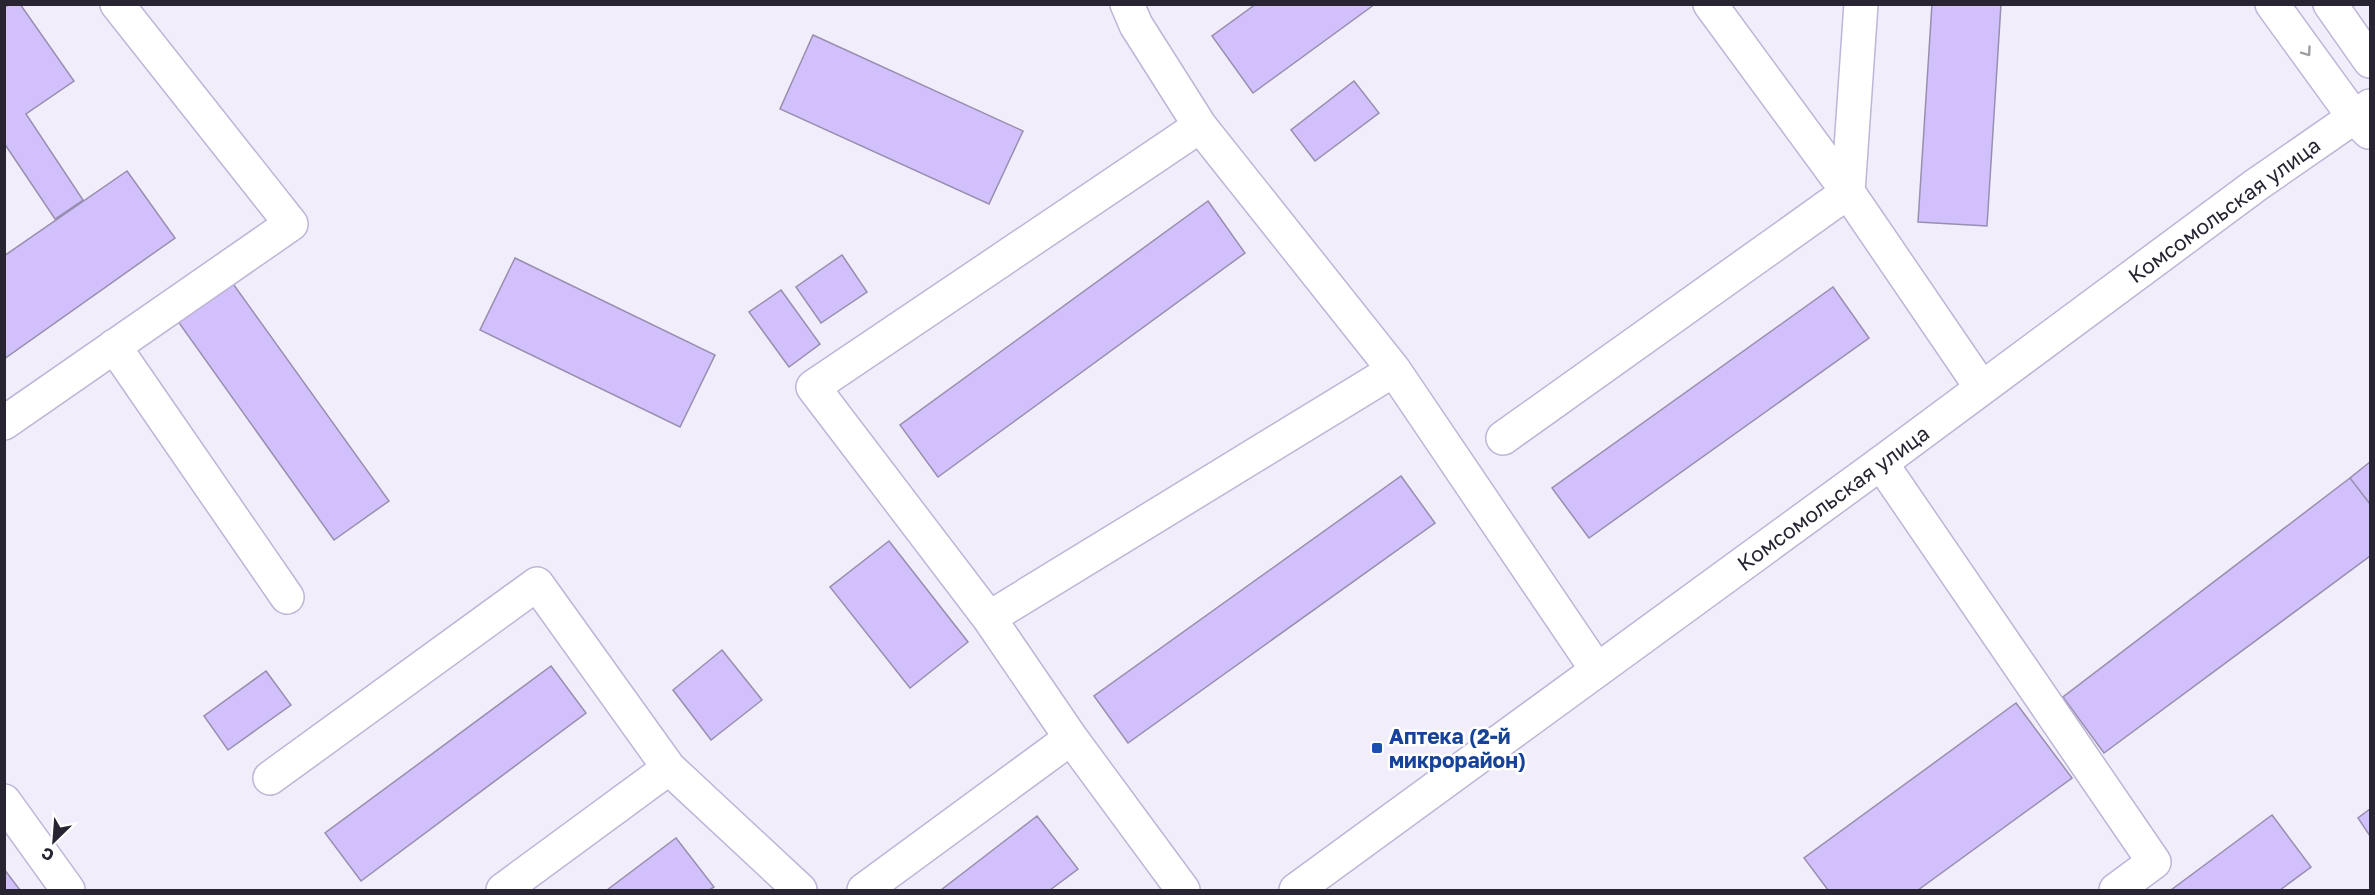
<svg xmlns="http://www.w3.org/2000/svg" width="2375" height="895" font-family="'Golos Text',sans-serif">
	<rect width="100%" height="100%" fill="#f1edfb"/>
	<path fill="#d2c0fc" stroke="#988eaf" stroke-width="1.5" d="M10,4H20L74,81L26,114L83,200L55,219L4,143V8Z
		M1256,4H1375L1253,93L1212,36Z
		M1932,4H2001L1987,226L1918,222Z
		M813,35L1023,131L989,204L780,109Z
		M1354,81L1379,113L1315,161L1291,130Z
		M127,171L175,238L4,359V256Z
		M1208,201L1245,253L938,477L900,425Z
		M842,255L867,292L821,323L796,287Z
		M515,258L715,355L680,427L480,330Z
		M226,274L389,501L334,540L172,313Z
		M1833,287L1869,338L1589,538L1552,488Z
		M781,290L820,344L789,367L749,312Z
		M2370,462V504L2350,478Z
		M1401,476L1435,523L1128,743L1094,696Z
		M2350,478L2370,504V556L2104,753L2063,697Z
		M889,541L968,642L910,688L830,587Z
		M722,650L762,700L711,740L673,690Z
		M551,666L586,713L361,881L325,833Z
		M266,671L291,705L228,750L204,716Z
		M2016,703L2072,778L1918,890H1828L1804,858Z
		M2370,809V836L2358,818Z
		M2272,815L2311,867L2280,890H2171Z
		M1037,816L1078,869L1050,890H941Z
		M676,838L714,887L709,890H607Z
		M4,869L20,890H4Z"/>
	<g fill="none" stroke-linecap="round" stroke-linejoin="round">
		<defs>
			<path id="minor" d="M1127,4L1136,25L1200,126L1394,370L1597,670
				M1710,4L1848,192L1981,387
				M114,346L287,597
				M4,423L291,224L117,4
				M1503,438L1848,192L1861,4
				M1881,463L2154,862L2116,890
				M989,618L1394,370
				M270,778L537,584L669,768L800,890
				M4,801L68,890
				M503,890L669,768
				M864,890L1071,738
				M1183,890L1071,738L989,618L813,387L1200,126"/>
			<path id="major" d="M2272,4L2354,117L2369,132
				M2330,4L2370,61
				M1296,890L1881,463L2256,185L2370,106"/>
		</defs>
		<use href="#minor" stroke="#beb5d7" stroke-width="36"/>
		<use href="#major" stroke="#beb5d7" stroke-width="36"/>
		<use href="#minor" stroke="#fff" stroke-width="33"/>
		<use href="#major" stroke="#fff" stroke-width="33"/>
	</g>
	<defs><path id="oneway-chevron" d="M-2-3.5L2.5 0L-2 3.5" fill="none" stroke-width="1.6" stroke-linecap="round" stroke-linejoin="round" transform="scale(1.5)"/></defs>
	<use stroke="#9e9ca2" href="#oneway-chevron" transform="translate(2307 52) rotate(54)"/>
	<rect fill="#1a4fb4" stroke="#fff" stroke-width="2" x="1371" y="742" width="12" height="12" rx="3"/>
	<g text-anchor="middle" dominant-baseline="central" stroke-width="5" stroke-linejoin="round" paint-order="stroke">
		<g font-size="21" fill="#282431" stroke="#fff">
			<text transform="translate(2224 210) rotate(-36)">Комсомольская улица</text>
			<text transform="translate(1833 498) rotate(-36)">Комсомольская улица</text>
		</g>
		<g font-size="21" font-weight="bold" fill="#164399" stroke="#fff" text-anchor="start">
			<text x="1389" y="736">Аптека (2-й<tspan x="1389" dy="24">микрорайон)</tspan></text>
		</g>
	</g>
	<rect width="2375" height="895" fill="none" stroke="#282431" stroke-width="12"/>
	<g transform="translate(54 841) rotate(205)" stroke="#ffffff" stroke-width="4.5" paint-order="stroke">
	<path d="M0-4.5L10 22L0 15L-10 22Z" fill="#282431"/>
	<text y="-9" font-size="16" font-weight="bold" text-anchor="middle" fill="#282431">С</text>
	</g>
</svg>
